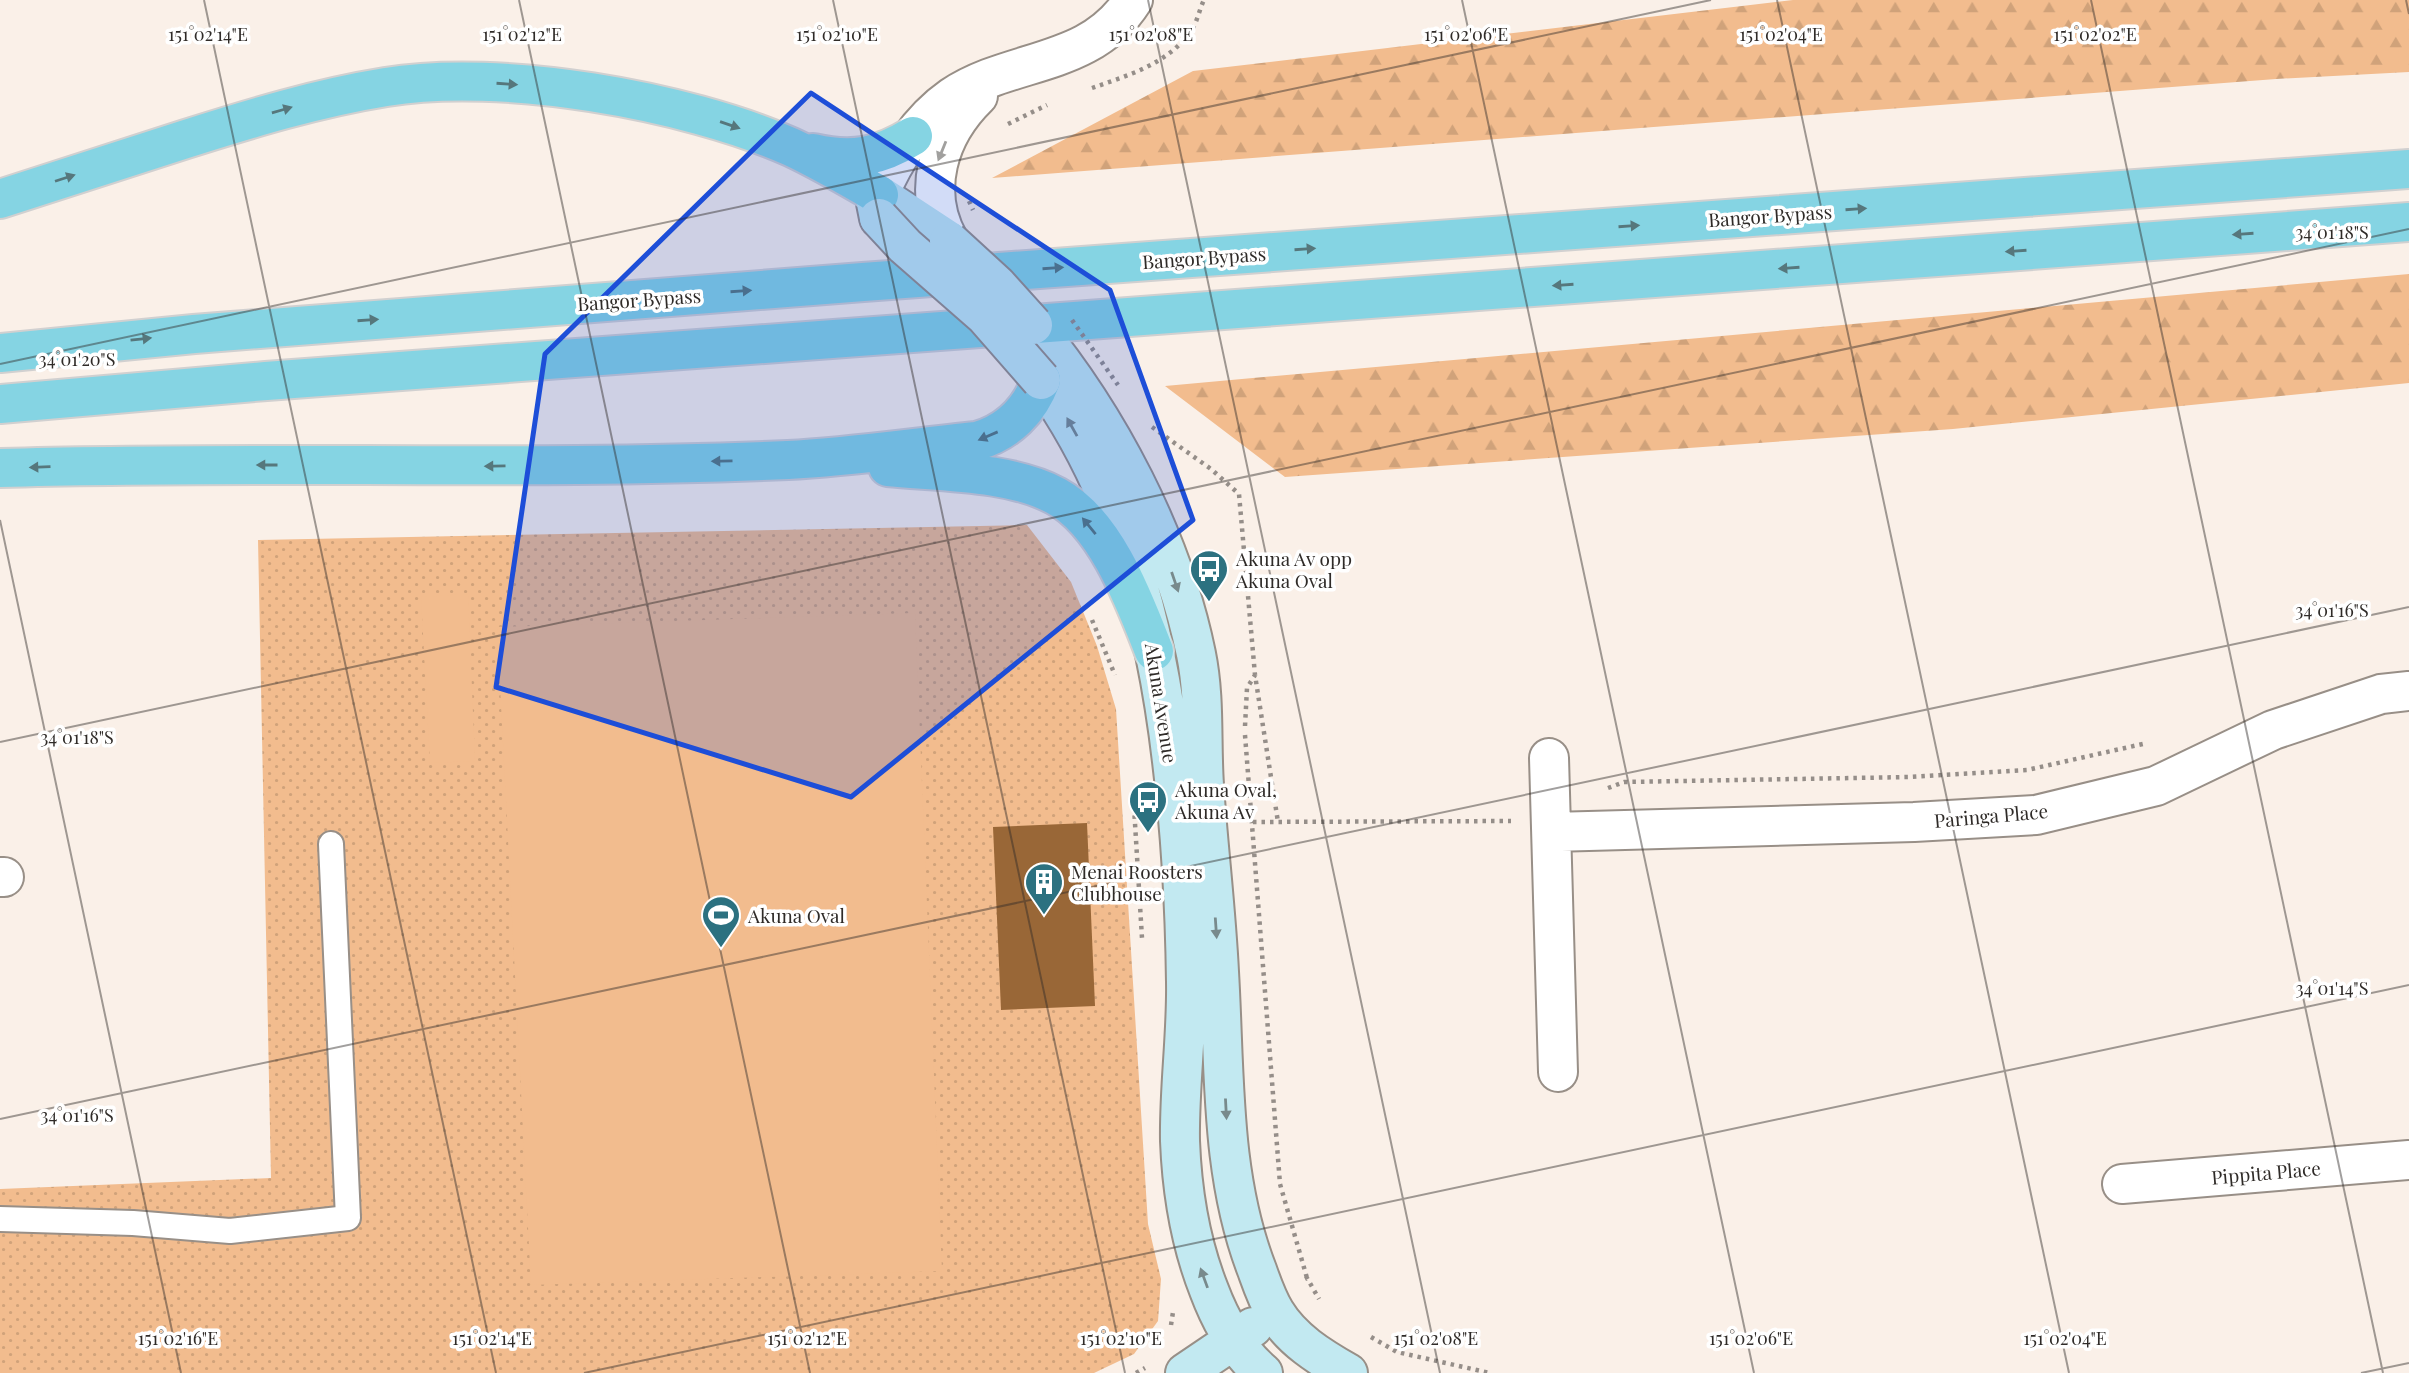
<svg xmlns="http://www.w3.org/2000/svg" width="2409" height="1373" font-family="'Playfair Display',serif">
	<defs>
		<pattern id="forest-firs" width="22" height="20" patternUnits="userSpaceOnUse" patternTransform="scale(1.75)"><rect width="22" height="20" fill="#f2bc8e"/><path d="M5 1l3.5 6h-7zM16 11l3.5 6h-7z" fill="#d0a27a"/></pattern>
		<pattern id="park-dots" width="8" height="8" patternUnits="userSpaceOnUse" patternTransform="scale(1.75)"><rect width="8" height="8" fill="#f2bc8e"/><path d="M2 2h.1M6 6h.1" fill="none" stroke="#d0a27a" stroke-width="1.8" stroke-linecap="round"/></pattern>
	</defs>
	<rect width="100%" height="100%" fill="#faf0e8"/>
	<path fill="url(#forest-firs)" d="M1793,0H2409V72L2276,79L992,178L1193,71Z
		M2409,274V383L1953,429L1285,477L1165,386Z"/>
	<path fill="url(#park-dots)" d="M1027,525L1071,582L1097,646L1116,709L1148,1224L1161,1279L1158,1321L1134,1354L1094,1373H0V1189L271,1178L258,540Z"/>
	<path fill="#f2bc8e" d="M468,594L475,761L430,763L421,597Z
		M915,613L942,1271L531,1285L497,627Z"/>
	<path fill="#996737" d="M1087,823L1095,1006L1001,1010L993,827Z"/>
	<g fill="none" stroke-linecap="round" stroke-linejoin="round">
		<defs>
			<path id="lane" d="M0,1219L133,1223L230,1231L348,1218L331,844"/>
			<path id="street" d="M879,195C894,159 919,120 952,97C1012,57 1090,68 1133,0
				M949,241C921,191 938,135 978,96
				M1549,758L1558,1072
				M1552,832L1914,822L2036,815L2156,786L2273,730L2381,694L2409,691
				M0,877H4
				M2122,1184L2409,1160"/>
			<path id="secondary" d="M879,218L876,203L879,195L949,241
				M1033,325C1109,417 1172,537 1196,654C1205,698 1201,741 1204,785C1208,847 1216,909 1219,972C1225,1072 1220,1175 1257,1270C1262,1284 1267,1299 1275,1312C1292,1340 1320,1357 1348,1373
				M1043,350L1044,360L1041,380C1122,492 1156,625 1172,761C1181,834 1185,909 1186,982C1187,1035 1179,1088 1180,1141C1182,1192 1190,1242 1209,1290C1221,1322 1237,1351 1263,1373
				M1185,1373L1253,1327"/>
			<path id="primary" d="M813,153C852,162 879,157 913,136
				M0,199C62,179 124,159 186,139C252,118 318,98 386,87C501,68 685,100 791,147C821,161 850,178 879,195
				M0,353L194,334L863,282L2409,169
				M0,404L266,381L2409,222
				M888,467C938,472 1011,471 1056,496C1106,523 1134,600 1154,651
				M0,468C263,460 525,471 788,460C851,457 915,447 977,441C1008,432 1030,410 1041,380"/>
		</defs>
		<use href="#lane" stroke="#988f87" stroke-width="28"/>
		<use href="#street" stroke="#988f87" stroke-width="42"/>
		<use href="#secondary" stroke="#988f87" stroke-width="42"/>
		<use href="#primary" stroke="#d1d0d0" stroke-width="42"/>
		<path stroke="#958e89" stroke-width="4.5" stroke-dasharray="3.5 5" stroke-linecap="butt" d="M1092,88C1129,75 1172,63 1194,26C1198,18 1200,8 1204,0
			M1008,124L1047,105
			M1152,427L1211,469L1239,494L1255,675L1278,822
			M1092,620L1115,675
			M1245,726L1247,688L1255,675
			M1245,735L1280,1184L1307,1278
			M1608,788L1624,782L1910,777L2027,770L2147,743
			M1134,807L1142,938
			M1253,822L1511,821
			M1305,1279L1307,1278L1319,1299
			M1171,1325L1173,1312
			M1371,1337L1397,1352L1490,1373
			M1136,1373L1145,1368"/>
		<use href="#lane" stroke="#fff" stroke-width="24"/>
		<use href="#street" stroke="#fff" stroke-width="38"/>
		<use href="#secondary" stroke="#c2e9f1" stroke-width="38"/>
		<use href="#primary" stroke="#85d4e3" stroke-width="38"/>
		<defs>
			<path id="secondary-bridge" d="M879,218L905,246L985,316L1041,380
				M949,241L997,285L1033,325"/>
		</defs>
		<use href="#secondary-bridge" stroke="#988f87" stroke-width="42" stroke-linecap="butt"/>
		<path stroke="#958e89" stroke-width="4.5" stroke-dasharray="3.5 5" stroke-linecap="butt" d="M969,201L973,210
			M1072,320L1118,385"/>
		<use href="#secondary-bridge" stroke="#c2e9f1" stroke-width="38"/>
	</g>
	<defs><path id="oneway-solid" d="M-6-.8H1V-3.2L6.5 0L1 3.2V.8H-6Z" transform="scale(1.75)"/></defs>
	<g fill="#56777c">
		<use href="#oneway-solid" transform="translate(507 84) rotate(4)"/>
		<use href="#oneway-solid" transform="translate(282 110) rotate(-16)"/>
		<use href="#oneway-solid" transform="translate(730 125) rotate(19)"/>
		<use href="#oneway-solid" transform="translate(65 178) rotate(-18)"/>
		<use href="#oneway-solid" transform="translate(1856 209) rotate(-4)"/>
		<use href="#oneway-solid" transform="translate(1629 226) rotate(-4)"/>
		<use href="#oneway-solid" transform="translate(2243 234) rotate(176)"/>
		<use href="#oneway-solid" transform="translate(1305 249) rotate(-4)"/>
		<use href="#oneway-solid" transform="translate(2016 251) rotate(176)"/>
		<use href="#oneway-solid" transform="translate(1053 268) rotate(-4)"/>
		<use href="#oneway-solid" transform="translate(1789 268) rotate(176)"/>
		<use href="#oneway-solid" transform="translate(1563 285) rotate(176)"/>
		<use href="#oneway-solid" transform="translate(741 291) rotate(-4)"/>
		<use href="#oneway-solid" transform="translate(368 320) rotate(-4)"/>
		<use href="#oneway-solid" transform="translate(141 339) rotate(-6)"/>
		<use href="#oneway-solid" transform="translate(988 436) rotate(157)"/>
		<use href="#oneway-solid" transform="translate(722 461) rotate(179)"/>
		<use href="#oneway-solid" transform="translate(267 465) rotate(-180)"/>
		<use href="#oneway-solid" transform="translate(495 466) rotate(179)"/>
		<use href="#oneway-solid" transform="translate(40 467) rotate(178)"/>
		<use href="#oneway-solid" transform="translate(1089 526) rotate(-129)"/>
	</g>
	<use fill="#a1a09e" href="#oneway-solid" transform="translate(942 151) rotate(112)"/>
	<g fill="#788a8c">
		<use href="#oneway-solid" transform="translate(1072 427) rotate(-119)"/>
		<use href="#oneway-solid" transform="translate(1175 582) rotate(71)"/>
		<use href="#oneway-solid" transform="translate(1216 928) rotate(86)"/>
		<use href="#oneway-solid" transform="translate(1226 1109) rotate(87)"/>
		<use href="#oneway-solid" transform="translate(1204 1278) rotate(-110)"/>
	</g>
	<path fill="#1d4ed8" fill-opacity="0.2" stroke="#1d4ed8" stroke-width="5" stroke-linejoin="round" d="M811,93L1110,290L1193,520L851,797L496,687L545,354Z"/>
	<path fill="none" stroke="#2f2b28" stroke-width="2" stroke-opacity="0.45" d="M204,0L496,1373M519,0L810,1373M833,0L1125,1373M1148,0L1440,1373M1462,0L1754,1373M1777,0L2069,1373M2091,0L2383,1373M2406,0L2409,14M0,364L1711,0M0,520L181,1373M0,742L2409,229M0,1119L2409,607M584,1373L2409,985M2361,1373L2409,1363"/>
	<defs>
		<symbol id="bus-pin" viewBox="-11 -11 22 30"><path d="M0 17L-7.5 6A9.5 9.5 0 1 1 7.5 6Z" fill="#2c7180" stroke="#fff"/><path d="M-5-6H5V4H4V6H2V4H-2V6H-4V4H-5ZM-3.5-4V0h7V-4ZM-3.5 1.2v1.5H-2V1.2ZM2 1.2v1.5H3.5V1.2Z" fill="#fff"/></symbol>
		<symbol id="building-pin" viewBox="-11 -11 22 30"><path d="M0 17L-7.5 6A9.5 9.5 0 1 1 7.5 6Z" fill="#2c7180" stroke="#fff"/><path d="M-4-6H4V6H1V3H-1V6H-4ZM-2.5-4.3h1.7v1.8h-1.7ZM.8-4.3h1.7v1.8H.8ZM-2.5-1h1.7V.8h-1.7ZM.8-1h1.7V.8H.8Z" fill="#fff"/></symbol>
		<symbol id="stadium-pin" viewBox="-11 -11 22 30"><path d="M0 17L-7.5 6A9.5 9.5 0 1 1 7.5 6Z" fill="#2c7180" stroke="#fff"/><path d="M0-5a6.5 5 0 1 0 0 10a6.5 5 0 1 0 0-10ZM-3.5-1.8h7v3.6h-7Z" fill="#fff"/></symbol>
	</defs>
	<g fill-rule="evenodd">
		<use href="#bus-pin" x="1187" y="547" width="44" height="60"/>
		<use href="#bus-pin" x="1126" y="778" width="44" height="60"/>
		<use href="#building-pin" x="1022" y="860" width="44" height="60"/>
		<use href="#stadium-pin" x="699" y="893" width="44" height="60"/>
	</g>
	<g text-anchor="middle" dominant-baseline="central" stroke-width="7" stroke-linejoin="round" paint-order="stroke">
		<g font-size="19" fill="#2f2b28" stroke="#fff">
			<text transform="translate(1770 215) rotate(-4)">Bangor Bypass</text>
			<text transform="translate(1204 257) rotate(-4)">Bangor Bypass</text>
			<text transform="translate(639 299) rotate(-4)">Bangor Bypass</text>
			<text transform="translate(1162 703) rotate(81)">Akuna Avenue</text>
			<text transform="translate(1991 815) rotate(-5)">Paringa Place</text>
			<text transform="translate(2266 1172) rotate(-5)">Pippita Place</text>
		</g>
		<g font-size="19" fill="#2f2b28" stroke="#fff" text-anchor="start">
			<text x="1236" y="558">Akuna Av opp<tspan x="1236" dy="22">Akuna Oval</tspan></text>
			<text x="1175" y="789">Akuna Oval,<tspan x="1175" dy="22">Akuna Av</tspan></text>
			<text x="1071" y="871">Menai Roosters<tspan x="1071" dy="22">Clubhouse</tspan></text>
			<text x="748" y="915">Akuna Oval</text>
		</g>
	</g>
	<g font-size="18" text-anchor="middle" fill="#2f2b28" stroke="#fff" stroke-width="7" stroke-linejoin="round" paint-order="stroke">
		<text x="208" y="41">151°02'14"E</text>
		<text x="522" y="41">151°02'12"E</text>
		<text x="837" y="41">151°02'10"E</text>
		<text x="1151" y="41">151°02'08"E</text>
		<text x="1466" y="41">151°02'06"E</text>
		<text x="1781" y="41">151°02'04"E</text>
		<text x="2095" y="41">151°02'02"E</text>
		<text x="2332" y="239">34°01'18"S</text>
		<text x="77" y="366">34°01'20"S</text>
		<text x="2332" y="617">34°01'16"S</text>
		<text x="77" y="744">34°01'18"S</text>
		<text x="2332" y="995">34°01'14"S</text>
		<text x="77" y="1122">34°01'16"S</text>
		<text x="178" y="1345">151°02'16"E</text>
		<text x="492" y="1345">151°02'14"E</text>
		<text x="807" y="1345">151°02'12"E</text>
		<text x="1121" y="1345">151°02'10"E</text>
		<text x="1436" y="1345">151°02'08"E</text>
		<text x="1751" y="1345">151°02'06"E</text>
		<text x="2065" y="1345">151°02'04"E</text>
	</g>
</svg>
